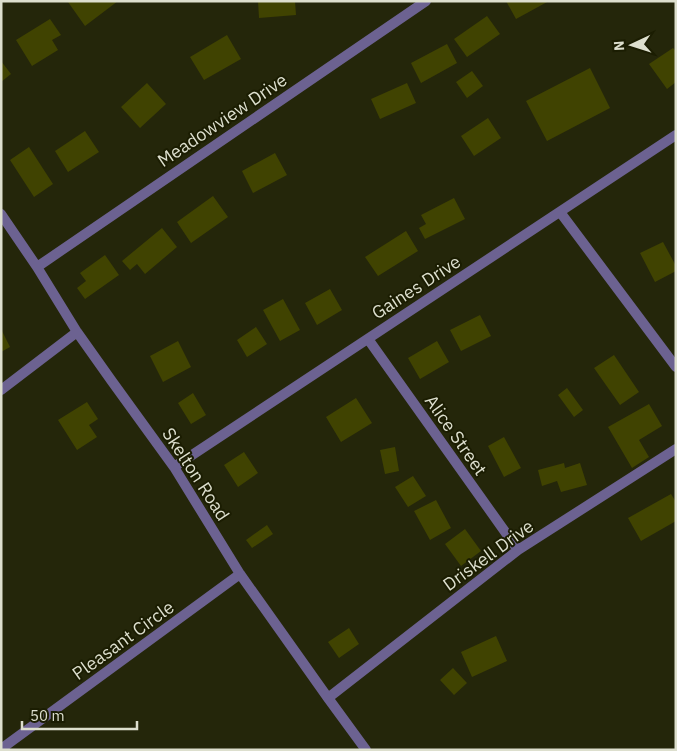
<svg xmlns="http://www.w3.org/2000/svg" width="677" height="751" font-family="'IBM Plex Sans',sans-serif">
	<rect width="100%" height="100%" fill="#24260a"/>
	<path fill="#404301" d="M70,1H118L85,26L68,2Z
		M258,1H295L296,15L259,18Z
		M506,1H549L516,19Z
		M487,16L500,34L467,57L454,39Z
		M50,19L61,35L52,40L58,50L32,66L16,40Z
		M227,35L241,59L204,80L190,57Z
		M447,44L457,63L421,83L411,63Z
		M673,48L676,51V82L667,89L649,64Z
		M1,61L11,74L1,82Z
		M590,68L610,108L547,141L526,101Z
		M472,71L483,86L467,98L456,82Z
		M147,83L166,104L140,128L121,107Z
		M407,83L416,103L380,119L371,99Z
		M488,118L501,138L474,156L461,136Z
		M85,131L99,152L68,172L55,151Z
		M29,147L53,184L34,197L10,160Z
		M275,153L287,175L253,193L242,171Z
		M213,196L228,217L191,243L177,222Z
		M454,198L465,219L425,239L419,228L426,224L421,215Z
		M162,228L177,247L145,274L137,264L130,270L122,261Z
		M406,231L418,251L378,276L365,257Z
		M663,242L676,266V271L655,282L640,253Z
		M105,255L119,275L85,299L77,288L86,281L80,273Z
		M330,289L342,310L317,325L305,303Z
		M283,299L300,330L280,341L263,310Z
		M480,315L491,336L461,351L450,330Z
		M256,327L267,344L247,357L237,340Z
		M1,329L10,347L1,352Z
		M178,341L191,367L163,382L150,356Z
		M437,341L449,362L420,379L408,358Z
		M614,355L639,392L620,405L594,368Z
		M567,388L583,410L574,417L558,395Z
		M193,393L206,415L191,424L178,403Z
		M356,398L372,423L341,442L326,417Z
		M87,402L98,419L89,425L97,437L77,450L58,420Z
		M649,404L662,426L639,440L649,457L632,468L608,427Z
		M504,437L521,468L504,477L488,446Z
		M395,447L399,471L385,474L380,450Z
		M244,452L258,473L238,487L224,465Z
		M564,463L565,468L580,463L587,485L561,492L557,481L542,486L538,470Z
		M413,476L426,496L408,507L395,487Z
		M671,494L676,502V521L641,541L628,518Z
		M436,500L451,528L430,540L414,511Z
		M267,525L273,534L252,548L246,540Z
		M465,529L481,551L461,566L445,544Z
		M349,628L359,644L339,658L328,642Z
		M496,636L507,661L472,677L461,652Z
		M453,668L467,683L454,695L440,680Z"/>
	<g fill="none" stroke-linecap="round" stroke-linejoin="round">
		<path stroke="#6c6291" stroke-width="10" d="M560,212L676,367
			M1,214L37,267L77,332L111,380L174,467L240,574L328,698L366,750
			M37,267L426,1
			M368,339L518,550
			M1,390L77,332
			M174,467L676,135
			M328,698L518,550L676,449
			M1,749L240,574"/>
	</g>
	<g text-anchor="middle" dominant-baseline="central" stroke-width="4" stroke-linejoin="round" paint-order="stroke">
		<g font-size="18" fill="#dddfce" stroke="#1b1d02">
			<text transform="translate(222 120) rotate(-34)">Meadowview Drive</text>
			<text transform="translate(416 287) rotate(-33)">Gaines Drive</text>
			<text transform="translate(456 435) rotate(55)">Alice Street</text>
			<text transform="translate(196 474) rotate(57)">Skelton Road</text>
			<text transform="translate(488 555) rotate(-36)">Driskell Drive</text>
			<text transform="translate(123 640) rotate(-36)">Pleasant Circle</text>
		</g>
	</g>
	<rect width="677" height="751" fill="none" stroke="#dddfce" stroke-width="5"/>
	<g transform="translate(632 45) rotate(266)" stroke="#1b1d02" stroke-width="4" paint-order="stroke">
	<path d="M0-4L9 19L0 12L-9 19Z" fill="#dddfce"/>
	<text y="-8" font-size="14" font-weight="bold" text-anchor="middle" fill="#dddfce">N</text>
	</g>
	<path d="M22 721v8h115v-8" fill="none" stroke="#dddfce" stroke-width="2.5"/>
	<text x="30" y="721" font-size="15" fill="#dddfce" stroke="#1b1d02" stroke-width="4" paint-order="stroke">50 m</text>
</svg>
